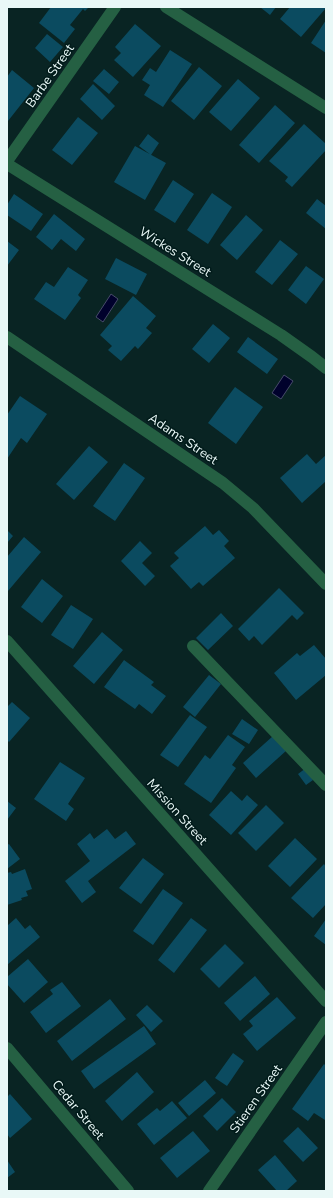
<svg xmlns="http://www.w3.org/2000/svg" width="333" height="1198" font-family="'Nunito Sans',sans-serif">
	<rect width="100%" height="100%" fill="#092423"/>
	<path fill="#00012c" stroke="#464b69" d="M111,294L118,299L103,322L96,317Z
		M284,375L293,381L281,399L272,393Z"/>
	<path fill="#0b4b60" d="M51,7H89L85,11L83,9L70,25L75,29L64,43L39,23Z
		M260,7H276L270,15Z
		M290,7H326V8L301,37L280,19Z
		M326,20V53L311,43Z
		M135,24L161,46L133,77L114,60L121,53L115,47Z
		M47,34L63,47L50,62L35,48Z
		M170,50L192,64L163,107L144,95L150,85L142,80L150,68L156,72Z
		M199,67L222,86L194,120L171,101Z
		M104,69L119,82L109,94L93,81Z
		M12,70L34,88L8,121L7,120V77Z
		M238,79L260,98L231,131L209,112Z
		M93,84L115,106L102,120L80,99Z
		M275,105L295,123L259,163L239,145Z
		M78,117L98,133L72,165L52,150Z
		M304,124L326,144V150L292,187L285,181L288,177L269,161Z
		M148,134L159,143L151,155L139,146Z
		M135,146L166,163L145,200L114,182Z
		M173,180L194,194L175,223L154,210Z
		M212,193L232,207L208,244L187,230Z
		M14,194L43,214L31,231L7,215V205Z
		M317,199L326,206V229L306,213Z
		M54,214L85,239L76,251L61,239L52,250L36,237Z
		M246,215L263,230L237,260L220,245Z
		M280,240L298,254L272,285L255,272Z
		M7,241L19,250L7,266Z
		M116,258L147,274L136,295L105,279Z
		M306,266L324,279L306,304L288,290Z
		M68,267L88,280L78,295L81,298L65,320L34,299L46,282L54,287Z
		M133,296L156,316L146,328L152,333L138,349L135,346L121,361L108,350L112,346L100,335Z
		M213,324L230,338L209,363L192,349Z
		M248,337L278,359L267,374L237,352Z
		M235,387L263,407L236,444L208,423Z
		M20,396L47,414L27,443L21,438L7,459V415Z
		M89,446L108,462L74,500L56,484Z
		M307,454L316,464L326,455V481L302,503L280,478Z
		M124,463L145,478L115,521L93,506Z
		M205,526L213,535L219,530L229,541L224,546L235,558L203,586L199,582L191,589L170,566L179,558L174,553Z
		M7,530L13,536L7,543Z
		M24,537L41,552L8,591L7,590V557Z
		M140,541L152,553L142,563L155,576L145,586L121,561Z
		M42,579L63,596L42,623L21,607Z
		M279,588L304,613L297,620L292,615L262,645L254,636L249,641L238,629Z
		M71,605L93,619L73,649L51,635Z
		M221,613L233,626L208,650L196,638Z
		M102,632L123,650L94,684L73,666Z
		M314,645L326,659V675L296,700L274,673L297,653L300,656Z
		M124,660L154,682L151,685L166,696L152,714L139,704L135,709L104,687Z
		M209,675L221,684L195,717L183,707Z
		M12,702L30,718L9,742L7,740V707Z
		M190,715L207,727L178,767L160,755Z
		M242,719L258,730L249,744L232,734Z
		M228,735L245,747L232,765L236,768L211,803L184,784L205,755L210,759Z
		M273,736L287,750L256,778L243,763Z
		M60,762L85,778L68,804L74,809L66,821L34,799Z
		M306,768L313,780L306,785L298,774Z
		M231,791L242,801L247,795L258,805L231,835L209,815Z
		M7,801L16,808L7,820Z
		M266,805L284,823L256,851L238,833Z
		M107,829L115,839L126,831L136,844L88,881L96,892L82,903L65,881L90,861L77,844L90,833L94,839Z
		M295,838L317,859L290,887L268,866Z
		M9,844L20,859L7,869V845Z
		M143,858L164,874L141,904L119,888Z
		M324,864L326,867V904L313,918L291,898Z
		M25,869L32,889L26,891L28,896L21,898L22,900L7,905V873L11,872L12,874Z
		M163,889L183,903L153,945L133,931Z
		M16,918L25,929L30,925L40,937L7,965V926Z
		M191,918L207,930L174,973L158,960Z
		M326,919V945L314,936Z
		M225,944L244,963L219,988L200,969Z
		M28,959L48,982L24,1003L7,984V977Z
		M255,976L270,994L240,1021L224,1003Z
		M62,982L81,1006L46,1033L30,1012L53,994L50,990Z
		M277,997L296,1018L257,1051L243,1034L253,1026L249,1021Z
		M110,999L126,1019L72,1061L57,1041Z
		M147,1005L163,1021L151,1032L136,1015Z
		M144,1026L156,1044L94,1089L81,1071Z
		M233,1053L244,1061L227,1086L215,1078Z
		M324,1064L326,1066V1118L325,1120L314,1113L308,1121L292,1109Z
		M137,1072L154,1092L122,1121L105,1101Z
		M205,1080L216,1093L189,1116L178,1103Z
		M10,1094L32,1119L10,1138L7,1134V1097Z
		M222,1098L236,1112L217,1131L203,1116Z
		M172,1101L187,1118L154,1145L137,1124L157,1108L160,1111Z
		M298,1127L318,1148L303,1162L283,1141Z
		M193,1131L210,1151L177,1178L160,1158Z
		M275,1155L297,1181L286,1191H277L258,1170Z
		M7,1160L15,1172L7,1178Z"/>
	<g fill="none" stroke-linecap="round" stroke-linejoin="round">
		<path stroke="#256043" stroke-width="12" d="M166,7L326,108
			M7,161L115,7
			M7,164L281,335L312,357L326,368
			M7,337L223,483L253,508L326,584
			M7,641L326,1001
			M193,646L326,785
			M7,1048L128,1191
			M209,1191L326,1022"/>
	</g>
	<g text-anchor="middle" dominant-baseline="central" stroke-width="3" stroke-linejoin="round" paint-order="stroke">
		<g font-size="13" fill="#e9f8f7" stroke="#011b1a">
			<text transform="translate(50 76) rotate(-55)">Barbe Street</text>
			<text transform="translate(175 252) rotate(32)">Wickes Street</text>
			<text transform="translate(183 439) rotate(34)">Adams Street</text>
			<text transform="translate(177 812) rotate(48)">Mission Street</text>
			<text transform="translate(256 1099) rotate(-55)">Stieren Street</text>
			<text transform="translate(78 1110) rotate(50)">Cedar Street</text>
		</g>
	</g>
	<rect width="333" height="1198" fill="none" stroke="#e9f8f7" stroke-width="16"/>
</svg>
